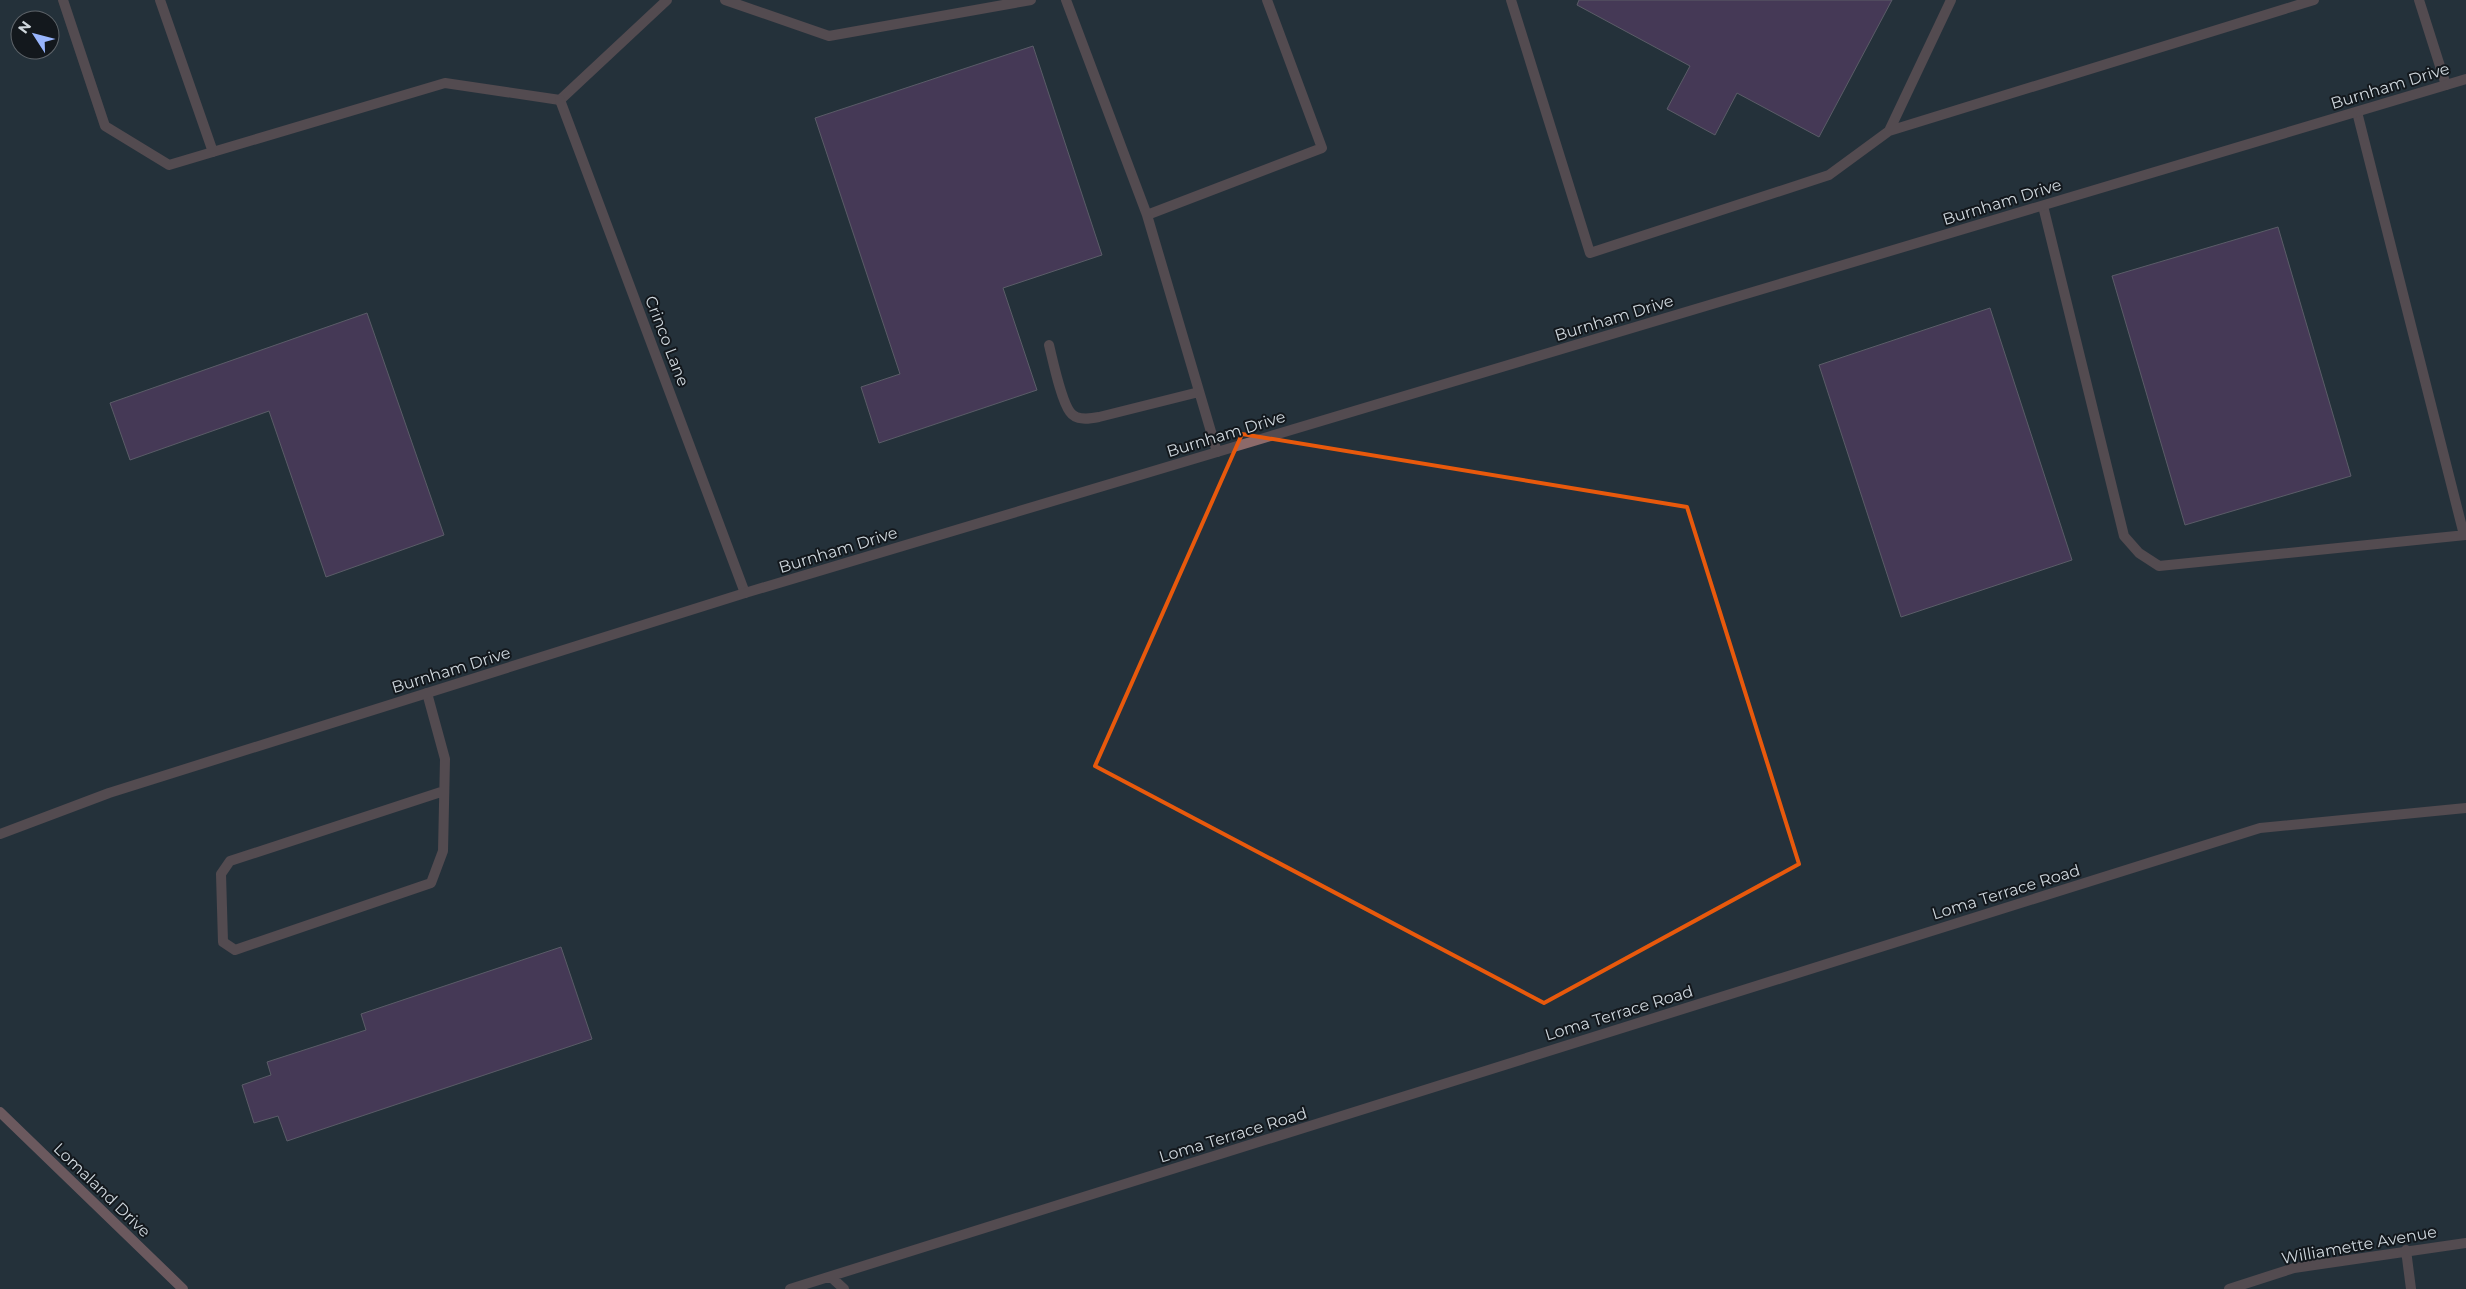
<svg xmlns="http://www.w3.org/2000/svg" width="2466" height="1289" font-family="Montserrat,sans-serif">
	<rect width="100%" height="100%" fill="#25313b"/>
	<path fill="#6e4378" stroke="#9b909e" d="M1579,0H1892L1819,137L1737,93L1715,135L1667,109L1690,66L1577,5Z
		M1033,46L1102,255L1003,288L1037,390L879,443L861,387L900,374L815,118Z
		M2278,227L2351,476L2185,525L2112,276Z
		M1990,308L2072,560L1901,617L1819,365Z
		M367,313L444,535L326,577L269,411L130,460L110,403Z
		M561,947L592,1039L287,1141L278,1116L254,1123L242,1085L271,1075L267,1062L366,1030L361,1014Z"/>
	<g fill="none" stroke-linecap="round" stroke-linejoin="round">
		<path stroke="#8c6a6a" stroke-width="10" d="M63,0L105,126L169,165L445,83L560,100L667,0
			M160,0L213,152
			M725,0L829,36L1031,0
			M1066,0L1147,215L1322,148L1267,0
			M1511,0L1590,253L1829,175L1889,131
			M1951,0L1889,131L2314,0
			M2419,0L2446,85
			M2357,112L2464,535
			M2043,206L2124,536L2139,553L2159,566L2466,535
			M1147,215L1217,452
			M1049,345C1053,361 1061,400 1070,412C1076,421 1089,419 1099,417L1199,392
			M427,693L445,759L443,851L431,883L235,950L223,942L221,874L230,861L444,791"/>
		<path stroke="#8c6a6a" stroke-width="10" d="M560,100L745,593
			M2406,1250L2411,1289
			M831,1277L844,1289
			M790,1289L2260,828L2466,808
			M2229,1289L2294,1268L2466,1243"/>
		<path stroke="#8c6a6a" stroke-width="10" d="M0,834L109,793L745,593L2466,79"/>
		<path stroke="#c08a8b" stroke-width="10" d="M0,1112L183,1289"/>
	</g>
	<path d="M0 0H2466V1289H0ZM1242,434L1687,507L1799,864L1544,1003L1095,766Z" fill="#25313b" fill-opacity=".55" fill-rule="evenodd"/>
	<path fill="none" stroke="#e8590c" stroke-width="4" stroke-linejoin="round" d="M1242,434L1687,507L1799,864L1544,1003L1095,766Z"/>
	<g text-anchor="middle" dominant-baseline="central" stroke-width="4" stroke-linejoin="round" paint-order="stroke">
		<g font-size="16" fill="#cfd7dd" stroke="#13181d">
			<text transform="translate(2390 86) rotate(-17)">Burnham Drive</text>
			<text transform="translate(2002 202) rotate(-17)">Burnham Drive</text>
			<text transform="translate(1614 318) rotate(-17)">Burnham Drive</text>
			<text transform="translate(667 341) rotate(69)">Crinco Lane</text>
			<text transform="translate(1226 434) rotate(-17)">Burnham Drive</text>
			<text transform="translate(838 550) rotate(-17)">Burnham Drive</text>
			<text transform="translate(451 670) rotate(-17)">Burnham Drive</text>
			<text transform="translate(2006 892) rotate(-17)">Loma Terrace Road</text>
			<text transform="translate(1619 1013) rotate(-17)">Loma Terrace Road</text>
			<text transform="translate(1233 1135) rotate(-17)">Loma Terrace Road</text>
			<text transform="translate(102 1190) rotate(44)">Lomaland Drive</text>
			<text transform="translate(2359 1245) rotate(-10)">Williamette Avenue</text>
		</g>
	</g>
	<g transform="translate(35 35) rotate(306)"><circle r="24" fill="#13181d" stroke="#5e646a"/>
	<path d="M0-4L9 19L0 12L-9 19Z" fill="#98b5fd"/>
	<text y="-8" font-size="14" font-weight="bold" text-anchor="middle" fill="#cfd7dd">N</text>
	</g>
</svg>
